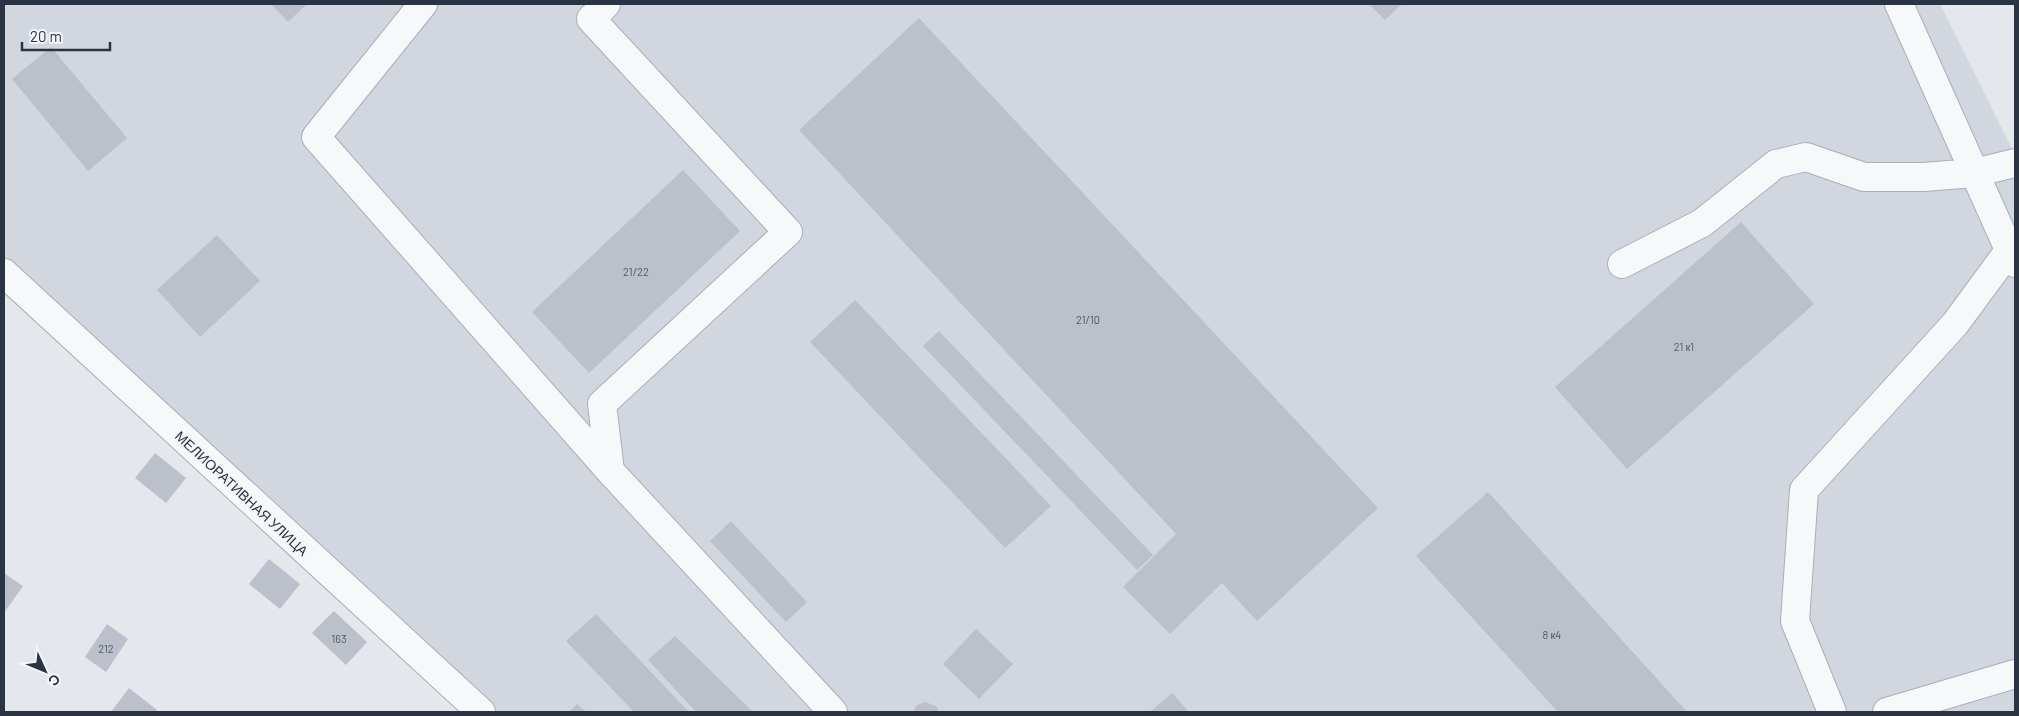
<svg xmlns="http://www.w3.org/2000/svg" width="2019" height="716" font-family="Barlow,sans-serif">
	<rect width="100%" height="100%" fill="#e4e7ec"/>
	<path fill="#d2d6de" d="M4,4H1940L2015,155V712H493L4,262Z"/>
	<path fill="#bbc0ca" d="M271,4H307L288,22Z
		M1369,4H1402L1385,20Z
		M919,18L1378,508L1257,621L1222,583L1170,634L1123,587L1176,534L799,130Z
		M51,47L127,138L88,171L12,79Z
		M683,170L740,231L589,373L532,312Z
		M1741,222L1814,304L1627,469L1555,387Z
		M217,235L260,281L200,337L157,290Z
		M855,300L1051,506L1005,548L810,342Z
		M939,331L1153,555L1137,570L923,346Z
		M155,453L186,478L166,503L135,478Z
		M1488,492L1687,712H1558L1416,556Z
		M731,521L807,602L786,622L710,541Z
		M269,559L300,584L280,609L249,584Z
		M4,573L23,586L4,613Z
		M334,611L367,642L346,665L312,633Z
		M596,614L689,712H634L566,641Z
		M107,624L128,639L106,672L85,657Z
		M976,629L1013,664L979,699L943,664Z
		M675,636L753,712H696L648,660Z
		M129,688L157,710L155,712H111Z
		M1172,693L1189,712H1150Z
		M925,702L936,706L939,712H913L917,705Z
		M577,704L586,712H569Z"/>
	<g fill="none" stroke-linecap="round" stroke-linejoin="round">
		<defs>
			<path id="minor" d="M423,4L316,137L610,471
				M606,4L591,19L788,232L602,404L610,471L833,712
				M1899,4L2015,263
				M1622,264L1702,223L1776,164L1806,157L1864,177H1924L1974,173L2015,163
				M4,273L481,712
				M1832,712L1795,621L1804,490L1955,324L2008,252
				M1887,712L2015,674"/>
		</defs>
		<use href="#minor" stroke="#a9aeb7" stroke-width="30"/>
		<use href="#minor" stroke="#f7f8fa" stroke-width="28"/>
	</g>
	<g text-anchor="middle" dominant-baseline="central" stroke-width="4.5" stroke-linejoin="round" paint-order="stroke">
		<g font-size="11" fill="#4f5766">
			<text x="636" y="271">21/22</text>
			<text x="1088" y="319">21/10</text>
			<text x="1684" y="346">21 к1</text>
			<text x="1552" y="634">8 к4</text>
			<text x="339" y="638">163</text>
			<text x="106" y="648">212</text>
		</g>
		<g font-size="14" fill="#2b3445" stroke="#f4f6f9">
			<text transform="translate(242 493) rotate(43)">МЕЛИОРАТИВНАЯ УЛИЦА</text>
		</g>
	</g>
	<rect width="2019" height="716" fill="none" stroke="#2b3445" stroke-width="10"/>
	<g transform="translate(45 671) rotate(134)" stroke="#f4f6f9" stroke-width="4" paint-order="stroke">
	<path d="M0-4L9 19L0 12L-9 19Z" fill="#2b3445"/>
	<text y="-8" font-size="14" font-weight="bold" text-anchor="middle" fill="#2b3445">С</text>
	</g>
	<path d="M22 42v8h88v-8" fill="none" stroke="#2b3445" stroke-width="2.5"/>
	<text x="30" y="42" font-size="15" fill="#2b3445" stroke="#f4f6f9" stroke-width="4" paint-order="stroke">20 m</text>
</svg>
